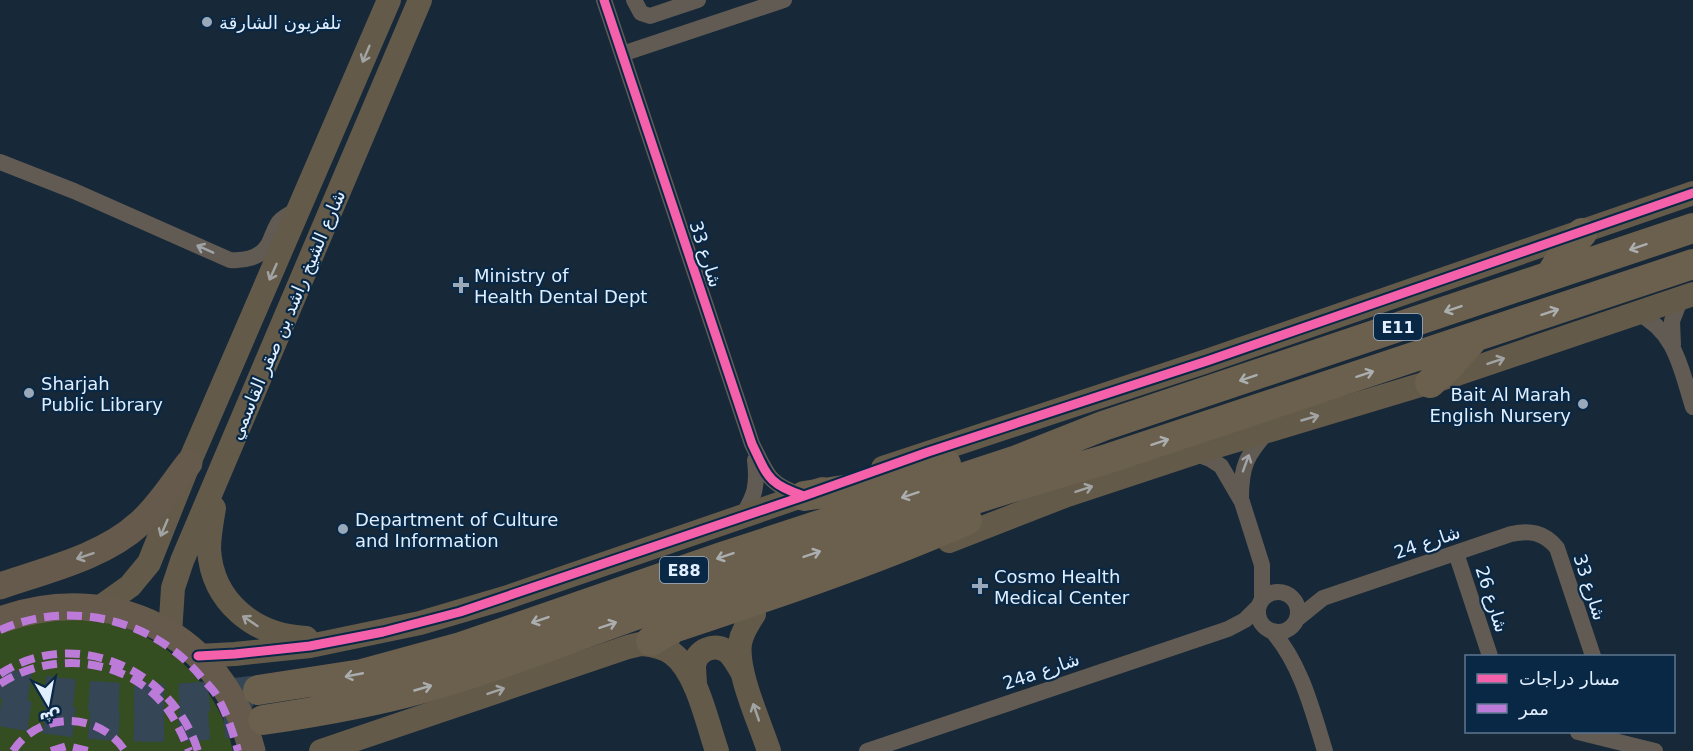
<svg xmlns="http://www.w3.org/2000/svg" width="1693" height="751" font-family="'DejaVu Sans',Cairo,sans-serif">
	<rect width="100%" height="100%" fill="#172838"/>
	<path fill="#344d21" d="M55,619C77,620 98,620 119,626C176,643 222,694 233,751H0V634L22,625Z"/>
	<g fill="none" stroke-linecap="round" stroke-linejoin="round">
		<path stroke="#354656" stroke-width="30" stroke-dasharray="30 15" stroke-linecap="butt" d="M0,683C62,695 125,701 188,698C210,697 231,693 252,691
			M0,711C62,723 126,729 189,726C214,725 238,722 263,720"/>
		<path stroke="#615b53" stroke-width="16" d="M604,0L752,444C768,476 768,484 803,496
			M634,0L641,13L650,16L698,0
			M622,54L784,0
			M0,162L74,191L230,260C244,261 260,258 268,245C272,238 274,229 279,222C284,216 292,213 299,209
			M1637,313C1676,331 1681,370 1693,407
			M1673,345L1672,321L1681,298
			M1194,453L1210,459L1221,466L1242,502L1262,565V600
			M1241,498C1241,465 1247,455 1268,431
			M741,518C755,496 758,486 755,460
			M1456,553L1490,656
			M1258 612a20 20 0 1 1 40 0a20 20 0 1 1-40 0Z
			M1297,619L1323,598L1511,534C1530,530 1544,532 1557,548L1593,656
			M1272,631C1301,664 1312,709 1325,751
			M1578,732L1655,751
			M867,751L1228,629L1245,620L1259,606"/>
		<path stroke="#635a4a" stroke-width="24" d="M883,468L1207,361L1693,193
			M214,508C212,521 209,535 209,549C212,602 255,636 306,638
			M949,541L1067,495L1194,453L1457,374L1693,294
			M99,608L130,586L149,563L189,463L389,0
			M754,614C748,623 742,632 740,643C736,672 760,723 769,751
			M170,634L173,588L182,561L420,0
			M642,644C653,645 664,647 673,654C697,672 707,723 717,751
			M198,656L235,654L310,646L420,623L508,597L822,489
			M695,686C695,679 694,672 694,666C696,650 715,642 728,652C734,657 738,666 742,672
			M321,751L628,647L669,637"/>
		<path stroke="#655a4b" stroke-width="27" d="M0,586C46,570 103,557 139,524C159,507 173,483 189,463
			M0,620C111,580 223,633 252,751"/>
		<path stroke="#6b5f4e" stroke-width="30" d="M1550,276L1565,252L1582,233
			M1430,383L1448,367L1474,338
			M804,496L857,488L946,464
			M651,641L673,628C772,595 871,562 967,520
			M258,690L362,674L461,647L722,557L1017,460L1103,426L1693,228
			M263,720C317,712 371,703 423,688C502,666 578,635 655,608C804,556 953,503 1104,460L1693,264"/>
		<path stroke="#bd7bd9" stroke-width="8" stroke-dasharray="15 8" stroke-linecap="butt" d="M0,630C70,599 154,619 202,678C207,684 213,689 217,696C227,714 233,732 238,751
			M0,674C74,625 173,669 198,751
			M0,684C53,649 129,658 168,710C177,723 183,736 189,751
			M13,751C39,711 99,711 125,751
			M51,751L67,746L88,751"/>
		<defs>
			<path id="cycleway" d="M604,0L752,444C768,477 768,484 804,496
				M198,656L235,654L310,646L383,632L460,612L804,496L928,452L1207,361L1693,193"/>
		</defs>
		<use href="#cycleway" stroke="#092846" stroke-width="13"/>
		<use href="#cycleway" stroke="#f560ab" stroke-width="9"/>
	</g>
	<defs><path id="oneway-shaft" d="M-6 0H5M1.5-3L5.5 0L1.5 3" fill="none" stroke-width="1.6" stroke-linecap="round" stroke-linejoin="round" transform="scale(1.5)"/></defs>
	<g stroke="#a2a4a4">
		<use href="#oneway-shaft" transform="translate(366 54) rotate(113)"/>
		<use href="#oneway-shaft" transform="translate(273 272) rotate(114)"/>
		<use href="#oneway-shaft" transform="translate(1496 361) rotate(-19)"/>
		<use href="#oneway-shaft" transform="translate(1310 418) rotate(-16)"/>
		<use href="#oneway-shaft" transform="translate(1084 489) rotate(-18)"/>
		<use href="#oneway-shaft" transform="translate(164 528) rotate(113)"/>
		<use href="#oneway-shaft" transform="translate(85 556) rotate(161)"/>
		<use href="#oneway-shaft" transform="translate(250 621) rotate(-146)"/>
		<use href="#oneway-shaft" transform="translate(496 691) rotate(-19)"/>
		<use href="#oneway-shaft" transform="translate(756 712) rotate(-109)"/>
	</g>
	<g stroke="#abaeaf">
		<use href="#oneway-shaft" transform="translate(1638 247) rotate(161)"/>
		<use href="#oneway-shaft" transform="translate(1453 309) rotate(161)"/>
		<use href="#oneway-shaft" transform="translate(1550 312) rotate(-18)"/>
		<use href="#oneway-shaft" transform="translate(1365 374) rotate(-18)"/>
		<use href="#oneway-shaft" transform="translate(1248 378) rotate(161)"/>
		<use href="#oneway-shaft" transform="translate(1160 442) rotate(-18)"/>
		<use href="#oneway-shaft" transform="translate(910 495) rotate(162)"/>
		<use href="#oneway-shaft" transform="translate(812 554) rotate(-19)"/>
		<use href="#oneway-shaft" transform="translate(725 556) rotate(161)"/>
		<use href="#oneway-shaft" transform="translate(540 620) rotate(161)"/>
		<use href="#oneway-shaft" transform="translate(608 625) rotate(-19)"/>
		<use href="#oneway-shaft" transform="translate(354 675) rotate(169)"/>
		<use href="#oneway-shaft" transform="translate(423 688) rotate(-16)"/>
	</g>
	<g stroke="#a0a4a8">
		<use href="#oneway-shaft" transform="translate(205 249) rotate(-156)"/>
		<use href="#oneway-shaft" transform="translate(1246 463) rotate(-70)"/>
	</g>
	<g fill="#9aa9b9" stroke="#092846" stroke-width="2">
		<circle cx="207" cy="22" r="6"/>
		<path d="M458 276h6v6h6v6h-6v6h-6v-6h-6v-6h6z"/>
		<circle cx="29" cy="393" r="6"/>
		<circle cx="1583" cy="404" r="6"/>
		<circle cx="343" cy="529" r="6"/>
		<path d="M977 577h6v6h6v6h-6v6h-6v-6h-6v-6h6z"/>
	</g>
	<g text-anchor="middle" dominant-baseline="central" stroke-width="4.5" stroke-linejoin="round" paint-order="stroke">
		<g fill="#092846" stroke="#a0b3c7" stroke-width="1.5">
			<rect x="1374" y="314" width="48" height="26" rx="4.5"/>
			<rect x="660" y="557" width="48" height="26" rx="4.5"/>
		</g>
		<g font-size="16" font-weight="bold" fill="#e0eefe">
			<text x="1398" y="327">E11</text>
			<text x="684" y="570">E88</text>
		</g>
		<g font-size="18" fill="#e0eefe" stroke="#092846" text-anchor="start">
			<text x="219" y="22">تلفزيون الشارقة</text>
			<text x="474" y="275">Ministry of<tspan x="474" dy="21">Health Dental Dept</tspan></text>
			<text x="41" y="383">Sharjah<tspan x="41" dy="21">Public Library</tspan></text>
			<text x="1571" y="394" text-anchor="end">Bait Al Marah<tspan x="1571" dy="21">English Nursery</tspan></text>
			<text x="355" y="519">Department of Culture<tspan x="355" dy="21">and Information</tspan></text>
			<text x="994" y="576">Cosmo Health<tspan x="994" dy="21">Medical Center</tspan></text>
		</g>
		<g font-size="18" fill="#e0eefe" stroke="#092846">
			<text transform="translate(706 254) rotate(72)">شارع 33</text>
			<text transform="translate(287 315) rotate(-67)">شارع الشيخ راشد بن صقر القاسمي</text>
			<text transform="translate(1427 542) rotate(-19)">شارع 24</text>
			<text transform="translate(1590 587) rotate(72)">شارع 33</text>
			<text transform="translate(1492 599) rotate(72)">شارع 26</text>
			<text transform="translate(1041 671) rotate(-19)">24a شارع</text>
		</g>
	</g>
	<rect x="1465" y="655" width="210" height="78" fill="#092846" stroke="#5f7790" stroke-width="1.5"/>
	<rect x="1477" y="674" width="30" height="9" fill="#f560ab" stroke="#5f7790" stroke-width="1.5"/>
	<text x="1519" y="685" font-size="18" fill="#e0eefe">مسار دراجات</text>
	<rect x="1477" y="704" width="30" height="9" fill="#bd7bd9" stroke="#5f7790" stroke-width="1.5"/>
	<text x="1519" y="715" font-size="18" fill="#e0eefe">ممر</text>
	<g transform="translate(48 703) rotate(170)" stroke="#092846" stroke-width="4.5" paint-order="stroke">
	<path d="M0-4.5L10 22L0 15L-10 22Z" fill="#e0eefe"/>
	<text y="-9" font-size="16" font-weight="bold" text-anchor="middle" fill="#e0eefe">ش</text>
	</g>
</svg>
